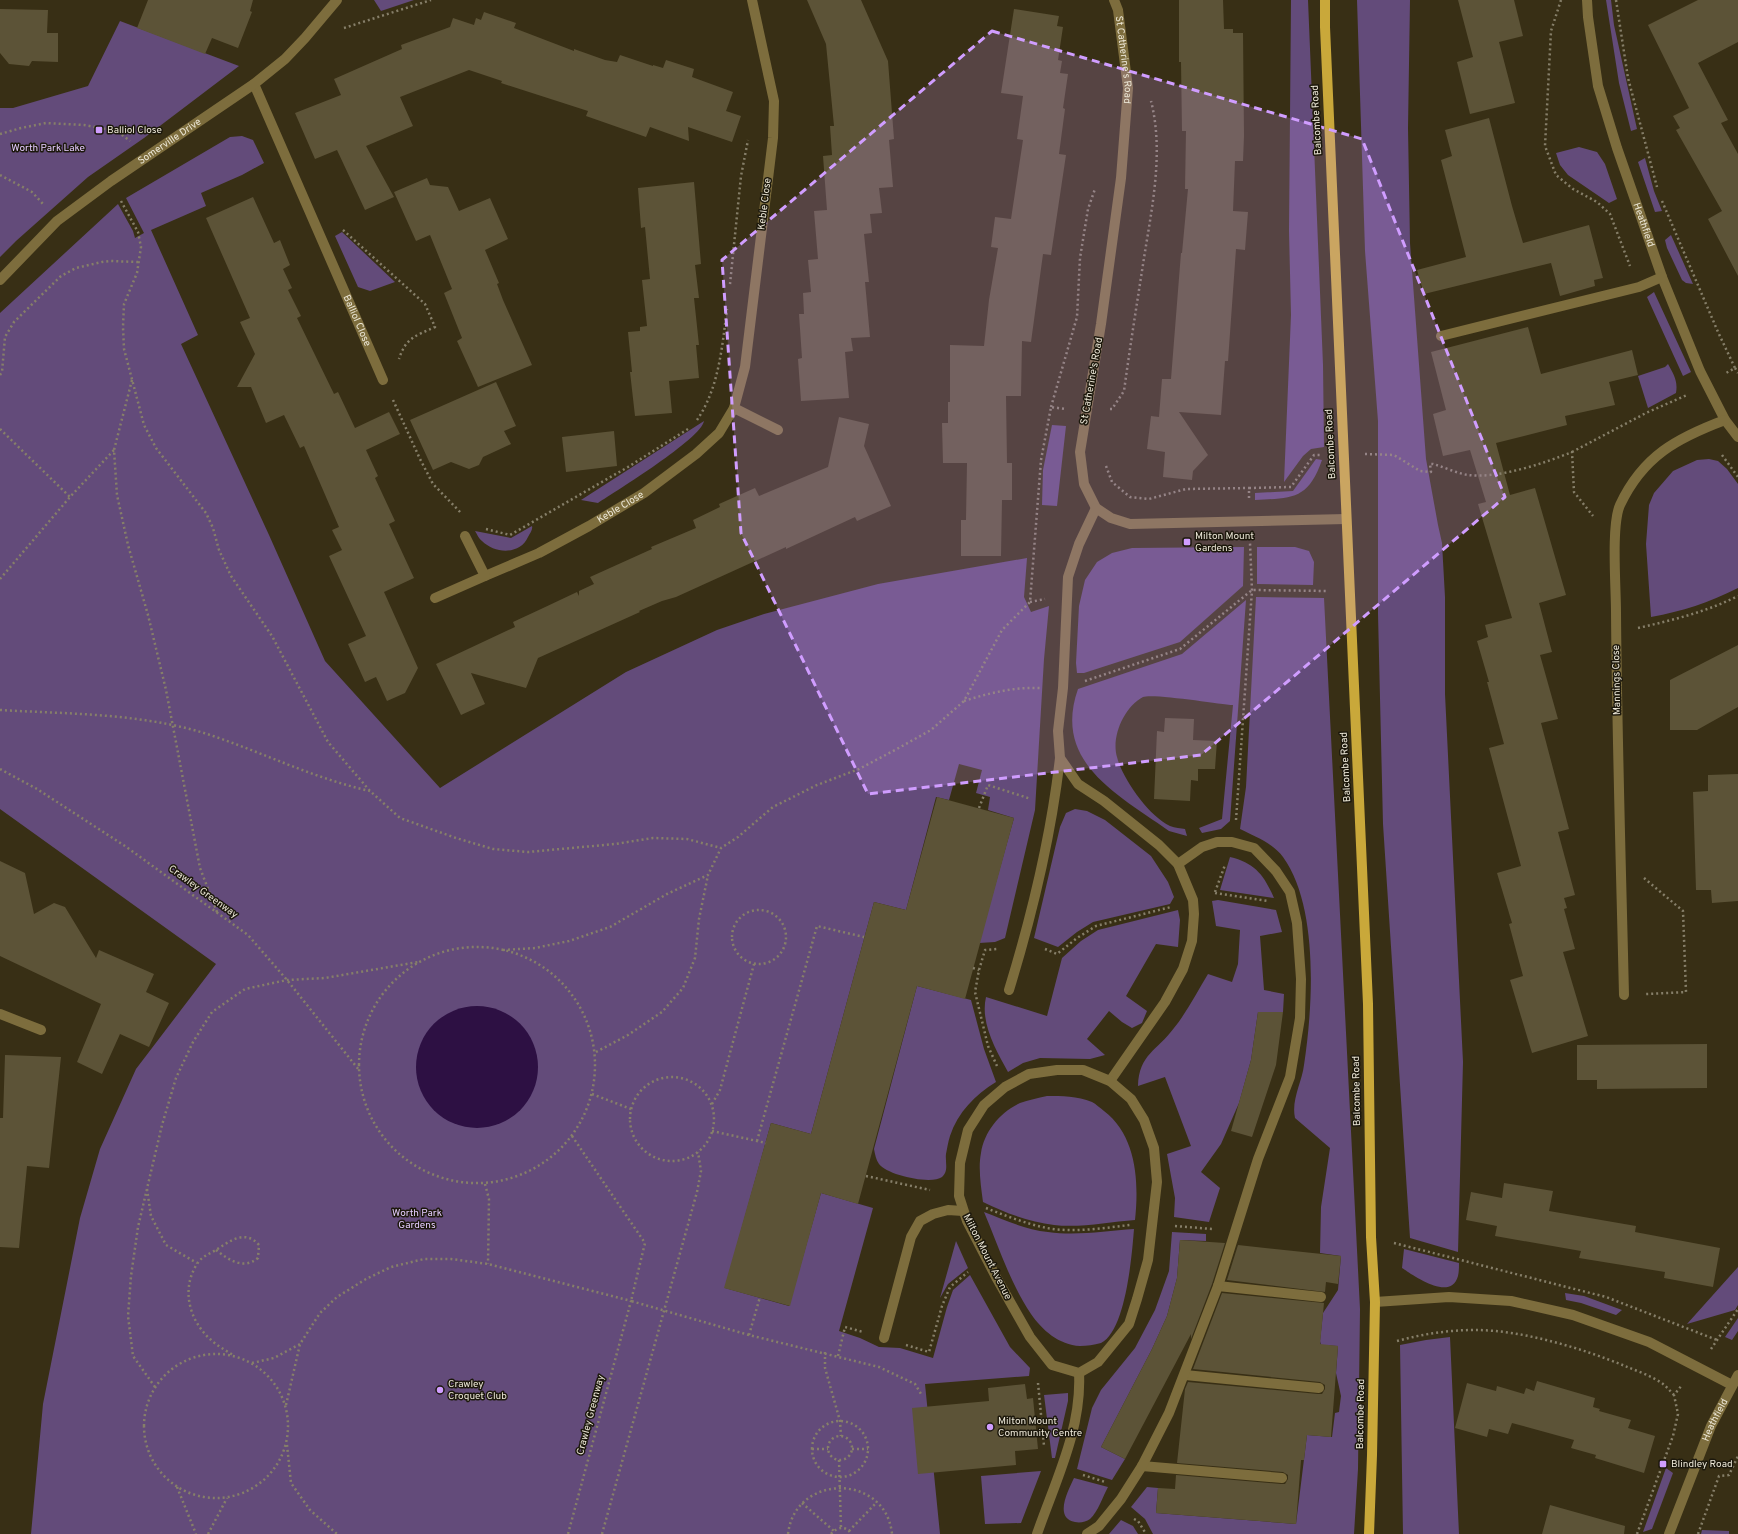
<svg xmlns="http://www.w3.org/2000/svg" width="1738" height="1534" font-family="Overpass,sans-serif">
	<rect width="100%" height="100%" fill="#382f15"/>
	<path fill="#634b7a" d="M374,0H414L381,11Z
		M1291,0H1308L1323,365L1324,447L1311,449L1303,456L1284,482L1291,315L1289,231Z
		M1357,0H1410L1408,128L1410,243L1426,459L1438,525L1442,543L1445,597V694L1463,1062L1458,1252L1410,1238L1383,824L1378,614V421L1365,251Z
		M1606,0H1611L1614,25L1637,129L1631,131L1619,83Z
		M120,21L239,66L144,138L88,177L16,241L0,257V108H13L88,86Z
		M242,136L253,140L264,163L242,175L201,193L206,206L151,230L198,335L181,344L269,535L325,661L440,788L626,672L717,630L764,614L878,584L1027,558L1024,597L1031,612L1049,606L1044,659L1035,810L1005,938L995,942L979,943L1014,818L988,810L990,797L976,793L982,770L959,764L949,800L936,797L906,910L874,902L811,1134L771,1123L725,1288L789,1306L821,1193L873,1208L839,1331L860,1338L879,1347L900,1348L933,1358L947,1307L953,1290L970,1275L1010,1347L1030,1368L1029,1376L925,1384L940,1534H31L43,1404L80,1218L100,1149L136,1069L216,964L0,809V313L118,204L133,231L135,238L144,233L126,198L230,137Z
		M1579,147L1597,152L1605,164L1617,199L1609,203L1568,175L1560,165L1556,153Z
		M1645,158L1654,191L1662,211L1655,212L1638,162Z
		M342,232L395,282L370,291L358,287L335,236Z
		M1671,235L1693,284L1686,283L1682,280L1667,248L1665,240Z
		M1654,292L1691,372L1683,376L1647,297Z
		M1668,364C1674,375 1678,381 1676,393L1648,408L1638,376L1665,367Z
		M704,421C701,439 616,491 598,503L581,500Z
		M1052,425L1066,426L1057,506L1042,505L1043,470Z
		M1316,459L1322,460C1308,500 1292,498 1255,500V493L1293,491Z
		M1709,459L1718,461L1727,469L1738,484V588C1708,603 1683,611 1651,617L1646,544L1649,505L1654,493L1673,471L1697,460Z
		M532,526C533,530 530,533 528,537C520,555 495,554 482,541C479,539 477,534 475,531L511,538Z
		M1244,547L1243,586L1180,642L1084,673H1077L1076,663L1079,606L1085,580L1097,562L1112,553L1132,548Z
		M1257,547H1295L1309,551L1314,562L1313,585L1257,584Z
		M1256,597L1324,598L1360,1309L1358,1469L1354,1534H1153L1145,1519L1131,1507L1147,1487L1158,1488L1156,1513L1296,1524L1307,1435L1332,1437L1335,1413L1339,1412L1341,1396L1336,1373L1338,1346L1321,1345L1320,1341L1323,1313L1338,1290L1341,1256L1320,1253L1321,1207L1330,1148L1295,1118C1291,1100 1302,1082 1304,1065C1313,1006 1319,907 1283,857C1273,843 1254,836 1240,829L1246,787Z
		M1246,600L1230,821L1221,829L1202,833L1199,828L1222,819L1233,705C1219,704 1152,693 1143,697C1124,707 1111,737 1117,757C1123,780 1149,816 1170,826C1175,828 1181,828 1185,829L1187,836L1169,831C1119,795 1052,763 1078,689L1182,654Z
		M1075,809L1087,811L1105,820L1151,856L1168,882L1174,897L1170,904L1093,922L1077,932L1058,947L1034,938L1060,827L1066,813Z
		M1230,857C1255,863 1264,875 1274,898L1220,890Z
		M1218,900L1276,910L1282,932L1260,936L1264,990L1284,994L1283,1012H1258L1251,1060L1239,1103L1221,1144L1201,1172L1220,1188L1209,1222L1174,1217L1175,1198L1167,1154L1191,1146L1165,1077L1138,1086C1139,1054 1157,1051 1174,1028C1187,1012 1197,992 1208,974L1232,982L1238,964L1240,930L1216,926L1212,901Z
		M1178,910L1180,920L1178,947L1156,944L1126,996L1147,1011L1142,1023L1132,1028L1122,1022L1109,1011L1087,1039L1105,1055L1090,1059L1040,1058L1023,1063L1008,1072C996,1050 980,1023 986,997L1047,1016L1062,958L1081,941L1098,930Z
		M917,986L971,1000L984,1049L996,1082C975,1095 958,1112 950,1136C948,1142 947,1149 946,1154C945,1162 949,1171 942,1177C931,1185 887,1175 879,1164C876,1160 875,1154 874,1149Z
		M1047,1096C1062,1096 1077,1096 1092,1102C1096,1104 1100,1108 1104,1111C1137,1136 1139,1183 1135,1220C1109,1222 1080,1228 1054,1225C1030,1222 1005,1213 983,1202C981,1187 978,1168 981,1153C984,1132 1000,1112 1020,1103C1028,1100 1038,1098 1047,1096Z
		M984,1212C1005,1220 1026,1230 1048,1232C1076,1236 1106,1231 1134,1229C1132,1254 1126,1331 1101,1343C1094,1345 1087,1346 1080,1346C1059,1345 1042,1330 1031,1314C1010,1283 998,1245 984,1212Z
		M1172,1232L1206,1234V1241L1180,1240L1177,1278L1167,1316L1152,1349L1101,1447L1125,1459L1112,1480L1077,1469L1092,1408L1101,1390L1135,1348L1155,1310L1169,1271Z
		M956,1241L968,1268L948,1284L940,1298Z
		M1404,1249L1459,1263C1459,1267 1459,1272 1458,1276C1451,1302 1414,1276 1402,1268Z
		M1738,1267V1305L1735,1310L1687,1324Z
		M1565,1293L1584,1296L1622,1310L1616,1315L1581,1303L1566,1300Z
		M1738,1318V1331L1732,1340L1725,1337Z
		M1450,1337L1459,1534H1403L1400,1345L1426,1340Z
		M1068,1393V1401L1055,1458H1052L1044,1395Z
		M1666,1468L1673,1473L1652,1529L1643,1532Z
		M1041,1471L1021,1523L985,1524L981,1476Z
		M1074,1478L1108,1487C1103,1496 1098,1512 1090,1519C1086,1522 1080,1523 1075,1522C1053,1518 1069,1489 1074,1478Z
		M1121,1520L1133,1526L1138,1534H1109Z
		M1702,1530L1729,1531V1534H1701Z"/>
	<path fill="#2d1043" d="M416 1067a61 61 0 1 1 122 0a61 61 0 1 1-122 0Z"/>
	<path fill="#5c5337" d="M148,0H253L250,11L252,12L238,48L212,38L205,54L137,28Z
		M807,0H861L888,61L894,139L889,140L893,187L879,188L882,213L870,214L872,233L864,234L869,282H865L870,337L851,338L853,351L845,352L849,398L801,401L798,359L802,358L799,314H804L803,293L811,292L808,260L818,259L814,211L827,210L823,156L832,155L830,126H834L826,44Z
		M1179,0H1223L1224,29H1233V33H1243L1244,136L1243,161H1235L1233,211L1248,212L1245,250L1236,249L1228,361H1225L1221,415L1179,412L1208,455L1193,471L1192,480L1163,477L1165,452L1147,449L1151,416L1159,417L1162,379H1171L1181,253H1182L1188,189H1185L1186,131H1182L1181,62H1179Z
		M1458,0H1514L1523,36L1499,42L1515,103L1470,114L1457,62L1473,57Z
		M1698,0H1738V42L1698,63L1728,120L1721,123L1738,154V276L1708,219L1722,211L1676,130L1680,128L1673,116L1689,108L1648,25Z
		M0,9L48,10L47,33H58V62L32,61L29,66L9,64L0,53Z
		M1014,9L1059,16L1057,26L1063,27L1058,60L1062,61L1060,73L1068,74L1063,108L1065,109L1059,154L1066,155L1051,255L1043,254L1031,342L1022,341L1021,396H1006L1007,463H1012V500H1002L1001,556H961V520H966L967,463H943L942,423H948V402H950V345L984,346L989,300L998,248L991,247L995,217L1011,219L1023,140L1017,139L1023,96L1001,93Z
		M484,12L516,23L514,28L574,51V49L605,60L617,62L620,55L653,66V65L663,68L666,60L694,69L692,77L733,92L726,111L741,116L732,142L688,127L689,141L650,127L646,137L586,116L588,111L501,83L502,81L469,70L400,97L413,126L366,146L394,197L365,210L337,150L315,159L295,113L341,95L334,79L402,49L401,45L450,27L453,18L474,25L476,18L481,20Z
		M1489,118L1512,206L1523,243L1589,225L1603,278L1594,280L1595,286L1560,296L1551,263L1424,294L1417,270L1466,257L1441,160L1452,156L1445,130Z
		M427,178L430,185L448,187L459,211L490,198L508,239L485,250L499,283L497,284L503,300L532,365L478,387L457,341L462,338L444,293L452,289L430,235L416,241L394,192Z
		M694,182L701,264L695,265L699,298H694L699,345H696L699,378L669,381L672,413L635,416L630,372H632L628,332L640,331V327L647,326L642,280L650,279L645,227L641,228L638,188Z
		M253,197L274,243L280,240L290,265L283,269L292,288L288,290L301,316L297,318L334,394L338,392L355,428L389,412L400,434L366,450L378,476L375,478L395,521L389,524L414,578L384,592L418,668L405,693L387,701L376,677L365,682L348,644L366,636L329,556L342,550L332,530L339,527L304,446L300,448L284,415L266,423L251,387H237L255,354L240,322L250,318L206,218Z
		M1528,327L1541,374L1632,350L1638,375L1609,382L1615,405L1565,416L1567,425L1496,443L1510,495L1535,488L1566,595L1539,603L1552,652L1540,655L1558,719L1541,723L1569,829L1558,832L1575,895L1564,898L1567,908L1564,909L1575,949L1563,952L1588,1036L1532,1053L1510,980L1523,976L1509,924L1512,923L1497,873L1521,866L1489,748L1504,744L1487,682H1489L1477,641L1488,637L1485,625L1512,618L1478,504L1486,502L1470,450L1443,456L1433,414L1446,410L1431,352Z
		M496,382L516,426L504,431L511,444L483,457L479,465L469,469L451,462L433,470L410,420Z
		M839,417L869,424L864,446L891,506L857,521L855,517L786,549V547L676,597L662,601L639,611L640,612L538,658L526,688L471,673L485,704L461,715L436,664L515,627L513,622L541,609L577,592L579,596V591L594,584L590,577L652,549L651,547L696,528L693,520L720,507L719,504L755,488L759,496L828,467Z
		M614,431L617,466L566,472L562,437Z
		M1738,645V707L1697,730H1670V680Z
		M1165,718L1194,719L1193,740L1217,741L1215,769H1198V781L1191,780L1190,801L1154,799L1157,731L1164,732Z
		M1738,774V901L1712,903L1711,890H1696L1693,792L1708,791V775Z
		M937,797L1014,818L965,999L917,986L858,1204L821,1193L790,1306L724,1288L771,1123L811,1134L874,902L906,910Z
		M0,861L25,873L34,914L54,903L65,907L96,958L99,950L154,974L146,992L169,1003L149,1047L120,1034L102,1074L77,1062L101,1004L0,956Z
		M1258,1012H1283L1276,1065L1252,1137L1231,1131L1251,1060Z
		M1707,1044V1088L1597,1089V1080H1577V1045Z
		M5,1055L61,1057L49,1168L27,1166L19,1248L0,1247V1118H3Z
		M1504,1183L1553,1191L1549,1211L1636,1226L1635,1232L1720,1248L1713,1287L1664,1278L1665,1272L1579,1258L1581,1251L1495,1236L1497,1226L1466,1220L1471,1192L1502,1198Z
		M1180,1240L1225,1243L1212,1284L1191,1339V1334L1125,1459L1101,1447L1152,1349L1167,1316L1177,1278Z
		M1238,1245L1341,1256L1338,1284L1326,1282L1325,1292L1227,1280Z
		M1222,1293L1324,1303L1320,1344L1338,1346L1331,1437L1307,1435L1304,1460H1301L1296,1524L1156,1513L1158,1488L1175,1489L1176,1475L1281,1484H1285L1288,1479V1475L1283,1472L1177,1463L1185,1389L1188,1382L1318,1394H1322L1325,1389V1385L1320,1382L1193,1369Z
		M1537,1381L1595,1398L1593,1407L1600,1409L1599,1411L1631,1420L1628,1428L1655,1436L1644,1473L1595,1458L1596,1455L1571,1448L1574,1440L1512,1423L1508,1434L1489,1429L1487,1437L1455,1428L1467,1383L1496,1391L1497,1386L1524,1394L1526,1388L1534,1391Z
		M1025,1384L1027,1399L1033,1398L1038,1449L1015,1451L1016,1465L918,1474L912,1408L989,1401L988,1388Z
		M1550,1505L1625,1526L1624,1534H1542Z"/>
	<g fill="none" stroke-linecap="round" stroke-linejoin="round">
		<path stroke="#867f69" stroke-width="2.5" stroke-dasharray="2 3" stroke-linecap="butt" d="M1561,0L1551,31L1545,146L1556,175L1573,189L1597,202L1610,214L1630,266
			M1616,0L1628,78L1657,187
			M344,28L431,0
			M0,134L21,128L46,123L84,125L117,131L130,141
			M0,175L32,192L43,204
			M121,201L138,232L141,247L137,273L124,304L123,327L124,349L144,425L156,448L206,513L213,528L219,550L231,576L272,636L328,742L370,791L400,818L456,838L493,849L528,852L615,844L653,838L687,839L721,848
			M1662,201L1718,332L1735,368L1726,373
			M343,230L425,304L435,327C416,336 406,337 399,359
			M730,284L741,176L748,140
			M1735,368L1738,373
			M0,375L2,372L5,337L14,322L61,276L76,268L102,262L110,261L139,262
			M132,380L114,450L117,495L128,545L148,615L166,690L200,868L217,912
			M393,400L420,459L433,484L462,514
			M1051,407L1077,317L1080,258L1088,209L1095,189
			M1110,409H1112L1124,391C1130,347 1137,303 1144,258C1152,207 1164,152 1151,101
			M697,420C719,388 722,347 727,309
			M0,429L70,497
			M1572,452L1646,413L1687,395
			M1365,454L1394,455L1420,471L1431,472L1430,464H1433C1444,467 1456,473 1468,475C1498,479 1545,463 1572,452L1574,492L1593,516
			M1722,455L1738,477
			M1106,466L1112,482L1130,497L1149,499L1186,489L1249,488
			M1249,498V488L1291,487L1314,455H1322
			M486,529L510,535L628,467L688,429
			M0,579L70,497L114,450
			M1030,602L1045,599
			M1638,628C1673,620 1706,612 1738,596
			M1085,681L1180,649L1252,590L1328,591
			M964,701C989,693 1014,687 1040,688
			M0,710C68,714 138,713 204,733C260,751 312,778 370,791
			M0,769L37,789L125,846L248,935L287,980L359,1070
			M979,808L988,785L1031,799
			M1236,820L1252,590L1250,543
			M1644,878L1683,911L1686,992L1646,994
			M1215,892L1225,865
			M1215,893L1268,901
			M732 937a27 27 0 1 1 54 0a27 27 0 1 1-54 0Z
			M359 1065a118 118 0 1 1 236 0a118 118 0 1 1-236 0Z
			M1045,949L1057,954L1077,938L1096,926L1171,907
			M503,950L535,948L569,941L610,927L667,894L708,875L721,848L738,837L773,807L817,785L859,769L895,750L931,730L964,701L1002,630L1030,602L1041,460L1051,407L1065,409
			M973,968L979,970
			M596,1052L628,1035L662,1012L683,988L695,958L699,919L708,875
			M997,1066L988,1046L975,992L979,970L985,950L997,949
			M630 1119a42 42 0 1 1 84 0a42 42 0 1 1-84 0Z
			M592,1094L631,1109
			M712,1104L720,1090L754,964
			M712,1131L766,1143
			M572,1136L645,1243L631,1301L749,1335L879,1367L915,1384L921,1394
			M757,1141L817,926L864,937
			M866,1176L930,1190
			M485,1184L489,1199L488,1264
			M147,1189L151,1216L166,1245L197,1263
			M986,1208C1006,1216 1027,1224 1047,1228C1074,1233 1103,1228 1130,1225
			M1175,1226L1212,1229
			M1394,1243L1606,1297L1717,1340
			M216,1250C229,1260 243,1270 258,1258L259,1245C245,1229 230,1241 216,1250C209,1254 201,1257 197,1264C181,1289 189,1320 210,1339C216,1345 225,1350 233,1355
			M749,1335L760,1297
			M1397,1341C1423,1334 1448,1330 1475,1330C1522,1330 1581,1348 1625,1366C1637,1371 1652,1376 1663,1384C1667,1387 1670,1391 1674,1395
			M906,1345L929,1352L942,1306L950,1287L968,1272
			M1711,1349L1738,1309
			M825,1352V1368L840,1421L841,1436
			M144 1426a72 72 0 1 1 144 0a72 72 0 1 1-144 0Z
			M838,1356L845,1327L863,1332
			M252,1363L274,1358L300,1344
			M1038,1383L1044,1446
			M155,1387L133,1356L128,1316L131,1276L138,1227L162,1125L176,1078L193,1042L212,1012L245,989L287,980L325,978L418,962
			M286,1405L300,1344L320,1313L337,1297L366,1279L391,1267L424,1259H451L488,1264L631,1301L568,1534
			M812 1449a28 28 0 1 1 56 0a28 28 0 1 1-56 0Z
			M828 1448a12 12 0 1 1 24 0a12 12 0 1 1-24 0Z
			M287,1445L291,1483L310,1510L337,1534
			M812,1449H828
			M852,1449H868
			M839,1460L841,1528
			M1083,1475L1105,1482
			M177,1487L196,1534
			M802,1503L834,1531
			M1134,1519L1138,1521L1146,1534
			M849,1531L877,1502
			M208,1534L227,1498
			M602,1534L697,1192L701,1171L698,1152
			M788,1534C795,1473 886,1473 892,1534
			M831,1534C837,1527 846,1525 851,1534
			M1637,1534L1673,1436L1678,1414L1674,1395L1682,1385
			M1698,1534L1719,1476L1729,1475L1738,1456"/>
		<g stroke="#7d6d3d" stroke-width="10">
			<path d="M752,0L774,101L773,138L745,367L734,408L778,430"/>
			<path id="s1" d="M1114,0L1118,10L1128,88L1121,178L1101,324L1080,452L1084,484L1096,508L1111,518L1130,524L1346,519"/>
			<path id="s2" d="M1587,0L1588,17L1598,86L1617,148L1662,277L1700,371L1725,420L1738,437"/>
			<path id="s3" d="M254,84L383,380"/>
			<path id="s4" d="M0,280L57,221L111,181L254,84L285,59L305,38L337,0"/>
			<path d="M1441,336L1639,287L1662,277"/>
			<path d="M1096,508L1079,544L1068,577L1063,688L1058,731L1060,758L1078,784L1104,801L1159,845L1178,864L1193,900L1194,914L1192,941L1183,969L1165,1002L1110,1081"/>
			<path id="s5" d="M485,576L539,553L589,526L644,493L696,454L719,433L734,408"/>
			<path d="M435,598L485,576L465,536"/>
			<path d="M1009,990C1032,915 1051,837 1060,758"/>
			<path d="M1624,995C1621,867 1617,739 1616,612C1616,587 1611,525 1620,505C1643,456 1677,438 1725,420"/>
			<path d="M0,1014L41,1030"/>
			<path d="M1057,1070H1083L1110,1081L1131,1099L1144,1120L1154,1148L1157,1182L1148,1260L1137,1299L1129,1324L1098,1362L1079,1373L1052,1365L1030,1337L996,1277L967,1221L959,1196L960,1163L968,1130L984,1105L1005,1087L1029,1074Z"/>
			<path d="M1218,1286L1321,1297"/>
			<path d="M1375,1302L1449,1297L1511,1301L1573,1315L1649,1342L1732,1385"/>
			<path d="M884,1338L911,1237L920,1221L933,1214L948,1210L963,1211"/>
			<path d="M1185,1375L1319,1388"/>
			<path d="M1142,1466L1282,1478"/>
			<path d="M1037,1534C1055,1482 1082,1429 1079,1373"/>
			<path d="M1087,1534L1099,1526L1121,1499L1142,1466L1169,1413L1218,1286L1258,1159L1290,1077L1300,1018L1301,979L1297,923L1290,892L1276,871L1254,848L1232,842H1217L1202,847L1178,864"/>
			<path id="s6" d="M1669,1534L1711,1426L1738,1375"/>
		</g>
		<path stroke="#c9a83a" stroke-width="10" d="M1325,0V27L1368,1004L1371,1237L1375,1302L1372,1455L1369,1534"/>
	</g>
	<path fill="#d09dff" fill-opacity="0.2" stroke="#d09dff" stroke-width="3" stroke-dasharray="8 5" stroke-linejoin="round" d="M992,31L1362,139L1505,497L1201,755L868,794L741,533L722,260Z"/>
	<g fill="#d09dff" stroke="#1c180c" stroke-width="1.5">
		<rect x="95" y="126" width="8" height="8" rx="2"/>
		<rect x="1183" y="538" width="8" height="8" rx="2"/>
		<circle cx="440" cy="1390" r="4"/>
		<circle cx="990" cy="1427" r="4"/>
		<rect x="1659" y="1460" width="8" height="8" rx="2"/>
	</g>
	<g text-anchor="middle" dominant-baseline="central" stroke-width="3" stroke-linejoin="round" paint-order="stroke">
		<g font-size="10" fill="#ede8d8" stroke="#1c180c">
			<text stroke="none"><textPath href="#s1" startOffset="61">St Catherine's Road</textPath></text>
			<text transform="translate(1317 120) rotate(-93)">Balcombe Road</text>
			<text stroke="none"><textPath href="#s4" startOffset="220">Somerville Drive</textPath></text>
			<text transform="translate(765 204) rotate(-83)">Keble Close</text>
			<text stroke="none"><textPath href="#s2" startOffset="233">Heathfield</textPath></text>
			<text stroke="none"><textPath href="#s3" startOffset="258">Balliol Close</textPath></text>
			<text transform="translate(1092 381) rotate(-80)">St Catherine's Road</text>
			<text transform="translate(1331 444) rotate(-93)">Balcombe Road</text>
			<text stroke="none"><textPath href="#s5" startOffset="152">Keble Close</textPath></text>
			<text transform="translate(1617 680) rotate(-91)">Mannings Close</text>
			<text transform="translate(1346 767) rotate(-93)">Balcombe Road</text>
			<text transform="translate(203 892) rotate(36)">Crawley Greenway</text>
			<text transform="translate(1357 1091) rotate(-91)">Balcombe Road</text>
			<text transform="translate(987 1257) rotate(63)">Milton Mount Avenue</text>
			<text transform="translate(1361 1414) rotate(-89)">Balcombe Road</text>
			<text transform="translate(591 1415) rotate(-75)">Crawley Greenway</text>
			<text stroke="none"><textPath href="#s6" startOffset="123">Heathfield</textPath></text>
		</g>
		<g font-size="10" fill="#ede8d8" stroke="#1c180c" text-anchor="start">
			<text x="107" y="130">Balliol Close</text>
			<text x="1195" y="536">Milton Mount<tspan x="1195" dy="12">Gardens</tspan></text>
			<text x="448" y="1384">Crawley<tspan x="448" dy="12">Croquet Club</tspan></text>
			<text x="998" y="1421">Milton Mount<tspan x="998" dy="12">Community Centre</tspan></text>
			<text x="1671" y="1464">Blindley Road</text>
		</g>
		<g font-size="10" fill="#e5ccff" stroke="#1c180c">
			<text x="48" y="148">Worth Park Lake</text>
			<text x="417" y="1213">Worth Park<tspan x="417" dy="12">Gardens</tspan></text>
		</g>
	</g>
</svg>
